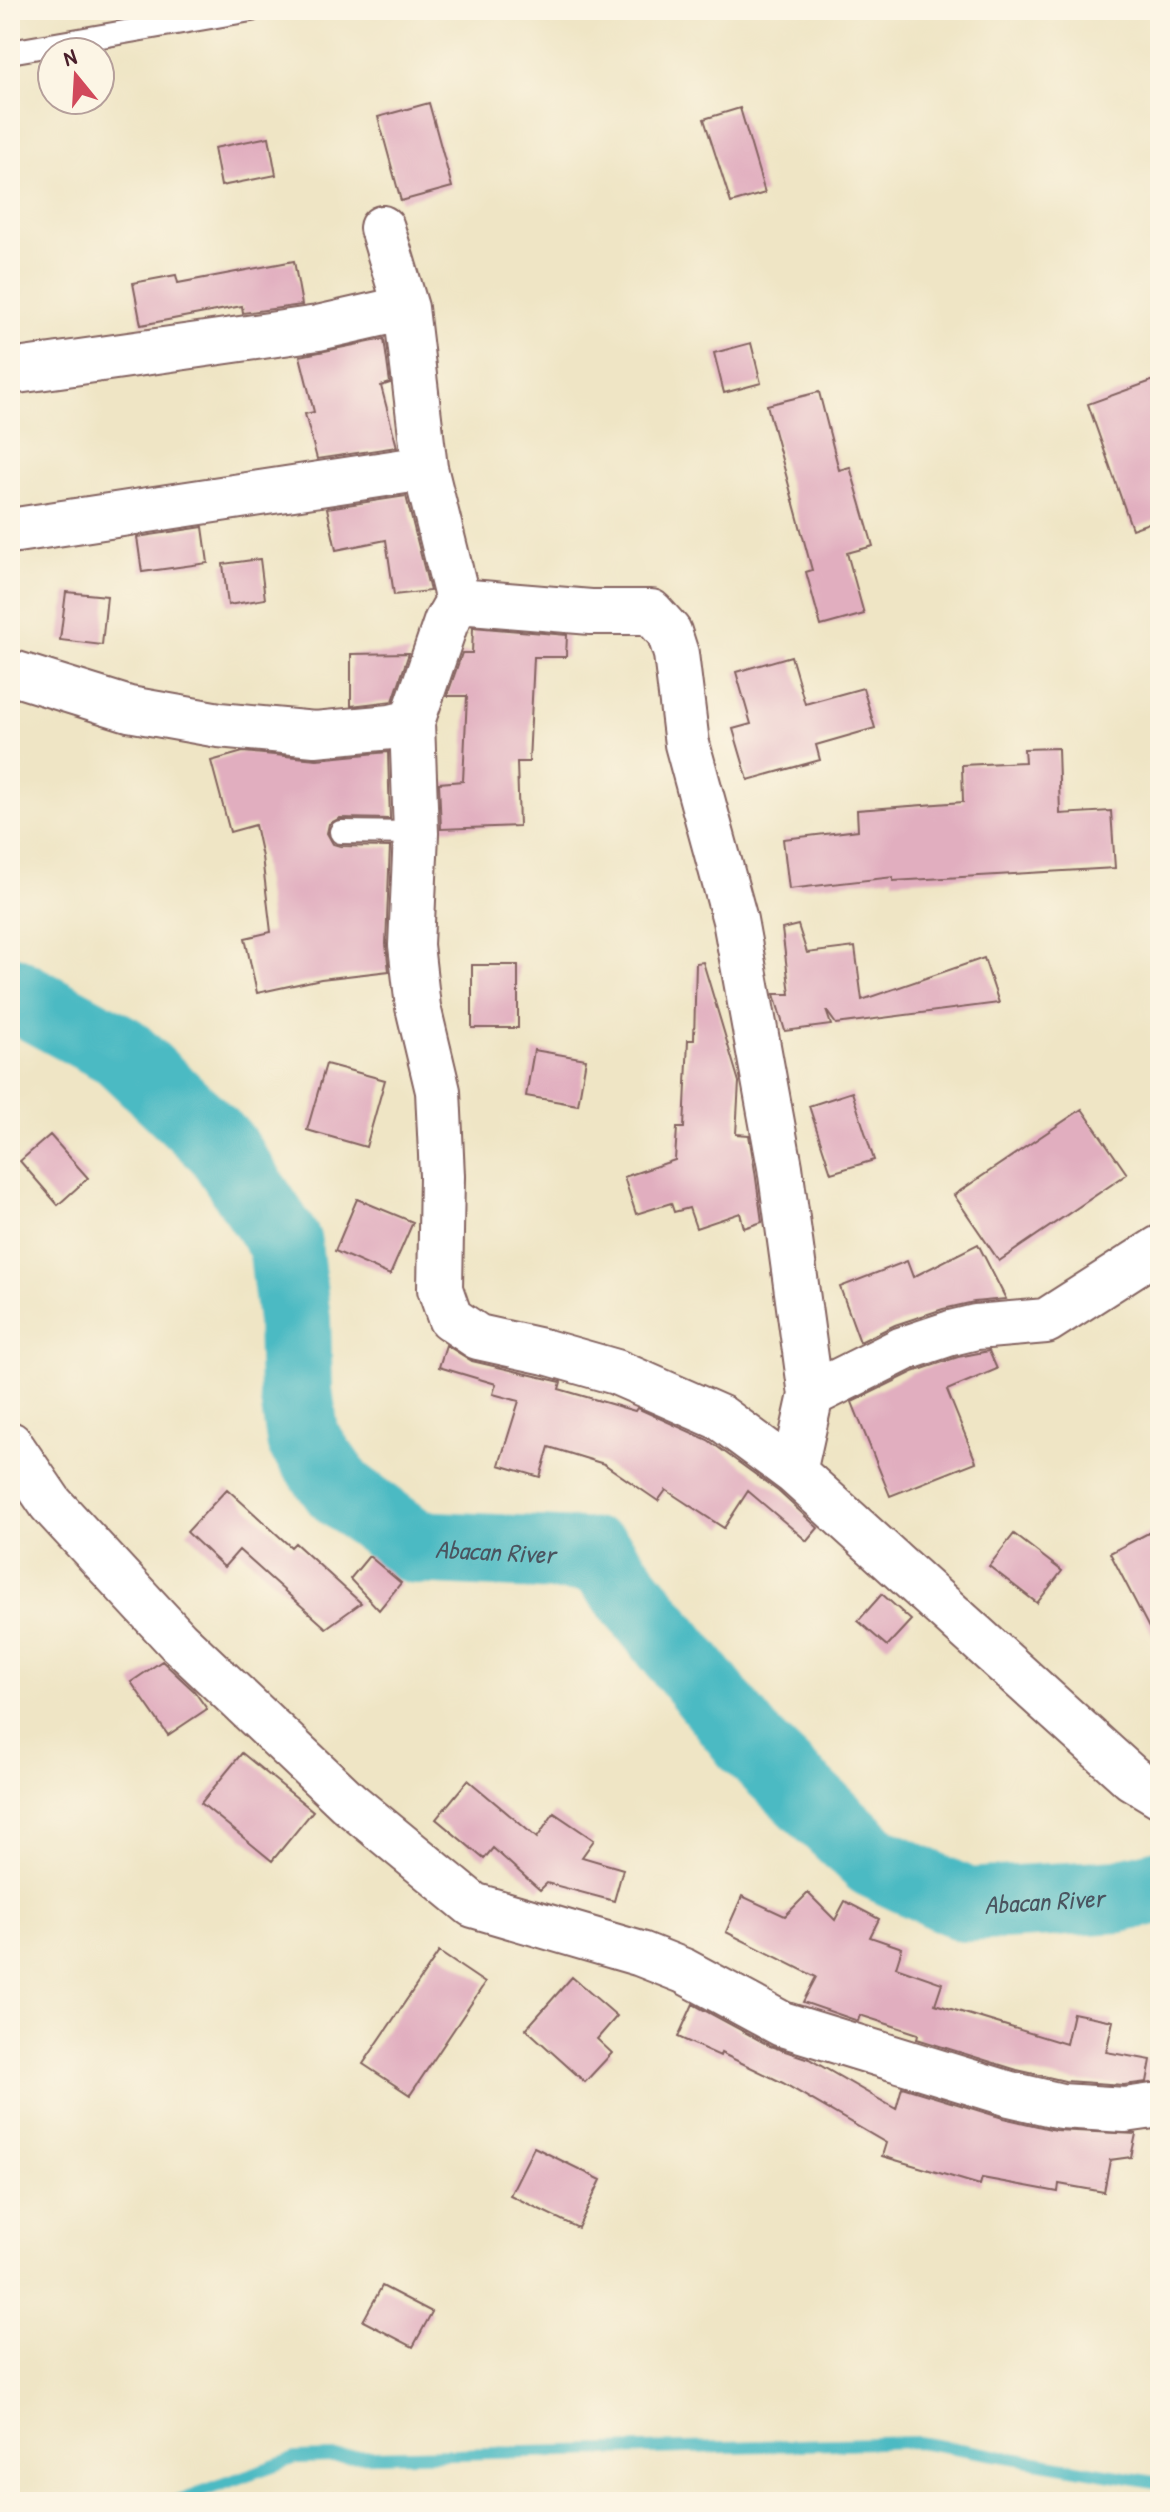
<svg xmlns="http://www.w3.org/2000/svg" width="1170" height="2512" font-family="'Patrick Hand',sans-serif">
	<rect width="100%" height="100%" fill="#fcf5e5"/>
	<filter id="ink" filterUnits="userSpaceOnUse"><feTurbulence type="fractalNoise" baseFrequency=".0125" numOctaves="2"/><feDisplacementMap in="SourceGraphic" scale="16" xChannelSelector="R" yChannelSelector="G"/><feConvolveMatrix kernelMatrix="1 2 1 2 8 2 1 2 1" color-interpolation-filters="sRGB"/></filter>
	<filter id="wash" filterUnits="userSpaceOnUse"><feTurbulence type="fractalNoise" baseFrequency=".006" numOctaves="4" result="noise"/><feDisplacementMap in="SourceGraphic" scale="32" xChannelSelector="R" yChannelSelector="G"/><feGaussianBlur stdDeviation="1.8" result="paint"/><feColorMatrix in="noise" values="0 0 0 0 0 0 0 0 0 0 0 0 0 0 0 0 0 1.4 0 .05"/><feComposite in="paint" operator="in"/></filter>
	<g filter="url(#wash)">
		<rect width="100%" height="100%" fill="#efe5c5"/>
		<g fill="none" stroke-linecap="round" stroke-linejoin="round">
			<path stroke="#4bbac3" stroke-width="12" d="M173,2502L295,2458L918,2442L1160,2483"/>
			<path stroke="#4bbac3" stroke-width="74" id="s1" d="M10,992L120,1051L221,1147L285,1244L294,1320L296,1392L303,1439L339,1490L416,1547L599,1556L748,1742L873,1861L966,1905L1119,1896L1160,1886"/>
		</g>
		<g id="blocks">
			<path fill="#e1aebf" d="M429,103L452,187L401,201L378,117Z
				M740,108L765,193L731,203L704,119Z
				M269,137L276,175L221,186L214,148Z
				M294,261L302,305L243,313L242,306L141,325L133,283L176,275L178,283Z
				M384,339L390,383L381,386L397,447L317,459L305,414L314,412L300,356Z
				M751,343L761,383L724,393L714,353Z
				M1160,378V519L1132,529L1088,404Z
				M819,392L839,470L850,467L873,546L847,553L864,614L821,626L806,572L812,570L767,405Z
				M406,496L430,591L394,595L386,540L336,550L327,508Z
				M203,527L208,563L142,572L137,537Z
				M260,559L265,599L228,605L223,564Z
				M66,592L107,596L102,645L60,640Z
				M473,627L567,635L566,657H534L529,762H517L519,826L441,829L439,783L463,781L467,696H447L462,653H472Z
				M409,653L393,701L351,706V654Z
				M791,656L805,704L863,688L875,728L816,745L820,760L748,780L733,729L751,724L736,672Z
				M1058,748L1060,814L1111,811L1115,868L893,881V877L789,889L783,839L858,830L857,810L963,802L962,765L1025,762L1024,749Z
				M243,752L317,759L388,752L390,819L340,818L329,824L327,833L333,844L340,846L390,847L386,944L389,971L321,979L257,993L245,938L271,932L262,857L255,825L230,832L211,761Z
				M798,925L807,953L855,947L862,1000L984,958L999,1003L836,1024L826,1010L831,1025L785,1031L774,994H790L782,929Z
				M703,962L739,1082L736,1134L749,1135L755,1171L762,1222L744,1228L740,1213L696,1228L689,1208L674,1212L671,1203L636,1214L624,1177L675,1160L677,1128H684L688,1040H694L696,963Z
				M472,965H518V1028H472Z
				M534,1050L586,1059L578,1105L526,1096Z
				M326,1064L385,1080L366,1147L307,1130Z
				M852,1092L874,1160L831,1173L809,1106Z
				M1082,1109L1127,1174L999,1261L954,1195Z
				M50,1135L88,1178L58,1205L20,1161Z
				M357,1199L413,1222L390,1275L335,1251Z
				M978,1244L1006,1299L974,1302L943,1309L895,1325L860,1342L840,1287L907,1261L913,1277Z
				M446,1345L472,1361L561,1382L559,1389L635,1411L637,1408L708,1440L778,1491L818,1528L807,1541L748,1491L724,1528L666,1490L658,1501L604,1464L549,1447L540,1477L499,1465L519,1401L493,1394L496,1384L439,1367Z
				M989,1351L997,1369L947,1390L976,1462L890,1496L852,1402L913,1372L958,1357Z
				M227,1489L291,1547L295,1543L361,1603L326,1628L239,1550L224,1567L187,1532Z
				M1160,1527V1649L1110,1553Z
				M1014,1534L1062,1571L1037,1603L989,1566Z
				M369,1556L401,1583L379,1610L350,1579Z
				M882,1594L911,1620L887,1646L858,1621Z
				M162,1661L194,1691L207,1709L168,1735L131,1682Z
				M242,1753L313,1811L272,1861L201,1803Z
				M468,1780L537,1838L554,1813L594,1840L582,1857L623,1869L614,1901L547,1883L540,1890L493,1848L484,1859L436,1819Z
				M808,1893L835,1920L845,1901L879,1919L870,1937L902,1948L896,1967L942,1983L935,2004L1066,2044L1073,2013L1113,2021L1106,2052L1151,2060L1147,2082L1124,2085L1065,2081L1017,2070L917,2039L918,2034L860,2015L858,2021L803,2002L816,1977L726,1932L742,1896L785,1916Z
				M439,1952L485,1983L410,2095L363,2064Z
				M572,1977L617,2016L597,2039L612,2053L585,2082L526,2029Z
				M693,2004L770,2046L809,2059L896,2109L902,2087L1003,2118L1055,2130L1136,2134L1131,2157L1110,2160L1104,2192L1059,2184L1058,2192L982,2178L980,2185L882,2156L886,2143L783,2083L721,2053L720,2056L678,2037Z
				M534,2147L601,2180L578,2228L510,2195Z
				M382,2286L432,2312L413,2347L363,2321Z"/>
		</g>
	</g>
	<g filter="url(#ink)">
		<use href="#blocks" fill-opacity="0" stroke="#846461" stroke-width="2"/>
		<g fill="none" stroke-linecap="round" stroke-linejoin="round">
			<defs>
				<path id="lane" d="M10,52L251,10
					M341,832L416,833"/>
				<path id="street" d="M382,228L406,308L425,468L458,601L446,622L412,722L416,833L411,945L418,1007L438,1091L442,1176L440,1289L450,1318L478,1337L546,1352L616,1372L721,1418L794,1472
					M10,372L318,328L406,308
					M10,531L425,468
					M458,601L591,612H651L669,632L676,654L687,744L735,920L780,1167L811,1395L794,1472L1132,1778L1160,1795
					M10,672L129,709L219,725L315,734L391,727L412,722
					M811,1395L903,1349L951,1333L976,1327L1046,1321L1160,1248
					M10,1444L51,1504L178,1641L348,1802L473,1905L641,1954L684,1971L782,2024L1010,2094L1061,2106L1125,2110L1160,2105"/>
			</defs>
			<use href="#lane" stroke="#846461" stroke-width="26"/>
			<use href="#street" stroke="#846461" stroke-width="48"/>
			<use href="#lane" stroke="#fff" stroke-width="22"/>
			<use href="#street" stroke="#fff" stroke-width="44"/>
		</g>
	</g>
	<g text-anchor="middle" dominant-baseline="central" stroke-width="6" stroke-linejoin="round" paint-order="stroke">
		<g font-size="26" font-style="italic" fill="#4a5560" stroke="#fcf5e5">
			<text stroke="none"><textPath href="#s1" startOffset="814">Abacan River</textPath></text>
			<text stroke="none"><textPath href="#s1" startOffset="1510">Abacan River</textPath></text>
		</g>
	</g>
	<rect width="1170" height="2512" fill="none" stroke="#fcf5e5" stroke-width="40"/>
	<g transform="translate(76 76) rotate(342)"><circle r="38" fill="#fcf5e5" stroke="#b59f9b" stroke-width="2"/>
	<path d="M0-6L14 30L0 20L-14 30Z" fill="#d1495b"/>
	<text y="-12" font-size="22" font-weight="bold" text-anchor="middle" fill="#4a1f2b">N</text>
	</g>
</svg>
